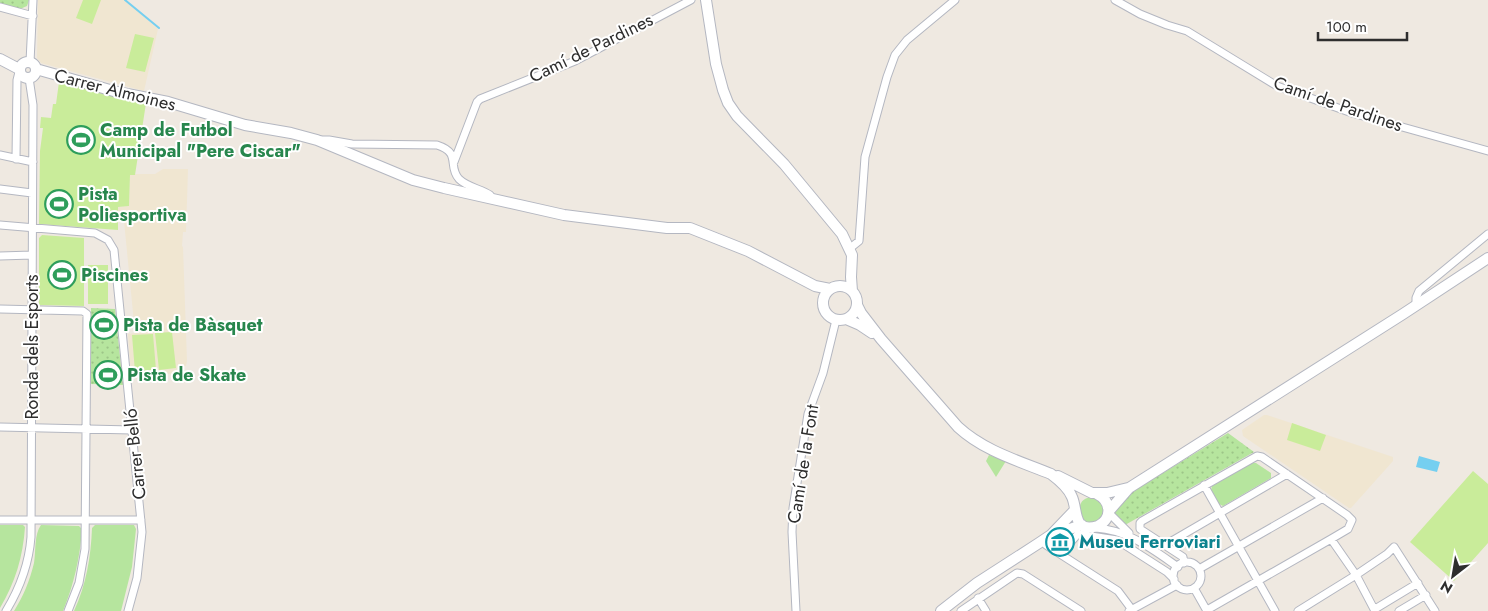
<svg xmlns="http://www.w3.org/2000/svg" width="1488" height="611" font-family="Jost,sans-serif">
	<defs>
		<pattern id="park-dots" width="8" height="8" patternUnits="userSpaceOnUse" patternTransform="scale(1.25)"><rect width="8" height="8" fill="#b6e59e"/><path d="M2 2h.1M6 6h.1" fill="none" stroke="#9dc588" stroke-width="1.8" stroke-linecap="round"/></pattern>
	</defs>
	<rect width="100%" height="100%" fill="#efe9e1"/>
	<path fill="#f0e6d1" d="M38,0H125L158,29L144,91L41,63L37,58Z
		M163,169H188L186,232H183L182,246L183,247L187,361L186,366L176,370V373L135,379L131,375L128,334L135,333L124,221H118V207L129,206L130,174H155Z
		M1264,415H1267L1393,457V461L1351,508H1349L1243,436L1242,430Z"/>
	<path fill="#b6e59e" d="M989,455L1006,461L996,477L986,461Z
		M1252,463H1256L1271,473V478L1223,506L1219,504L1211,490L1212,486Z
		M1091,497L1100,499L1106,511L1099,523C1095,523 1089,524 1086,523C1082,521 1082,519 1081,516C1078,506 1080,499 1091,497Z
		M0,525H23L25,527C23,557 15,583 0,608Z
		M41,525L79,526L82,529C80,558 74,584 63,611H14C23,597 30,580 34,563C36,552 34,534 41,525Z
		M95,525H134L136,529L132,567L121,611H74C86,585 91,557 92,528Z"/>
	<path fill="url(#park-dots)" d="M0,0H29L27,6L20,9L0,4Z
		M91,308L115,309L123,385L91,384Z
		M1228,433L1254,452L1125,525L1114,516V511L1127,495Z"/>
	<path fill="#c9ec9a" d="M83,0H101L92,24L76,18Z
		M135,34L154,38L145,72L126,68Z
		M59,82L146,103L135,175H130L129,206L118,207V230L39,224L40,151L43,128H40L41,117L51,118L53,104H56Z
		M42,235L84,238V306L39,305V238Z
		M88,265H108V304H88Z
		M109,311L111,337L100,338L97,312Z
		M172,332L176,368L159,370L155,333Z
		M153,334L156,370L135,372L132,335Z
		M97,368H118L120,382H97Z
		M1292,423L1326,435L1320,451L1287,440Z
		M1473,471L1488,484V543L1454,581L1410,542Z"/>
	<path fill="#75cff0" d="M70,268V280H48V269Z
		M1419,456L1440,462L1437,472L1416,467Z"/>
	<g fill="none" stroke-linecap="round" stroke-linejoin="round">
		<path stroke="#75cff0" stroke-width="2" d="M125,0L159,28"/>
		<defs>
			<path id="street" d="M1115,0L1140,14L1167,25L1187,31L1277,86L1352,113L1488,151
				M0,7L33,16
				M30,62L33,0
				M320,140H329L352,144L437,145C462,153 447,166 459,179C467,187 481,189 490,195
				M0,155L33,162
				M16,159L17,80L19,72
				M454,162L477,102L480,99L575,61L691,0
				M0,189L32,193
				M0,225L95,233L108,240L114,250L142,532L137,578L128,611
				M849,249L859,241L865,157L887,77L895,55L907,40L955,0
				M0,256L32,255
				M1416,306V298L1419,291L1488,234
				M0,309L83,311L87,314L85,549L79,583L68,611
				M0,427L132,430
				M1204,485L1275,611
				M1109,513L1129,533
				M0,520H141
				M1096,528C1128,530 1152,549 1178,567
				M1331,539L1356,575L1375,611
				M1046,545L1060,554
				M1165,545L1287,474
				M1173 576a14 14 0 1 1 28 0a14 14 0 1 1-28 0Z
				M1184,563L1183,557L1140,529V523L1142,521L1257,456L1262,457L1347,515L1352,520L1348,529L1331,539L1207,610
				M1199,569L1323,498
				M1194,588L1207,611
				M978,598L986,611
				M1375,609L1418,583
				M6,611C20,588 29,563 31,537L33,105L29,78
				M796,611L792,532L793,508L808,414L823,373L836,320
				M961,611L1017,573L1023,574L1081,611
				M1129,611L1177,585
				M1133,611L1118,591L1060,554L1078,534L1117,540L1167,572L1174,579
				M1298,611L1356,575L1387,554L1394,547L1435,611
				M1399,611L1426,595"/>
			<path id="secondary" d="M706,0L716,64L723,90L728,103L737,116L784,164L842,234L852,255L851,277L852,291
				M0,59L19,69
				M20 70a8 8 0 1 1 16 0a8 8 0 1 1-16 0Z
				M36,69L117,92L168,102L245,125L291,133L317,140L413,180L444,188L564,215L667,228H690L748,251L815,286L830,289
				M823 303a17 17 0 1 1 34 0a17 17 0 1 1-34 0Z
				M857,305L861,313L881,339L958,427C984,451 1019,461 1051,474C1059,480 1068,487 1072,497C1078,510 1072,534 1098,526C1113,518 1111,501 1097,494
				M846,319L860,325L872,333
				M1058,476L1092,493H1107L1128,488
				M1109,511L1129,488L1403,314L1488,258
				M1052,534L1074,511
				M941,611L977,583L1039,543L1051,535L1082,525"/>
		</defs>
		<use href="#street" stroke="#b4b7c1" stroke-width="9"/>
		<use href="#secondary" stroke="#b4b7c1" stroke-width="12"/>
		<use href="#street" stroke="#fff" stroke-width="7"/>
		<use href="#secondary" stroke="#fff" stroke-width="10"/>
	</g>
	<defs>
		<symbol id="stadium-ring" viewBox="-11 -11 22 22"><circle r="9.5" fill="#fff" stroke="#2e9e5b" stroke-width="1.5"/><path d="M0-5a6.5 5 0 1 0 0 10a6.5 5 0 1 0 0-10ZM-3.5-1.8h7v3.6h-7Z" fill="#2e9e5b"/></symbol>
		<symbol id="museum-ring" viewBox="-11 -11 22 22"><circle r="9.5" fill="#fff" stroke="#0f9aa8" stroke-width="1.5"/><path d="M0-6L6-3V-2H-6V-3ZM-5-1h2V3h-2ZM-1-1h2V3h-2ZM3-1h2V3H3ZM-6 4H6V6H-6Z" fill="#0f9aa8"/></symbol>
	</defs>
	<g fill-rule="evenodd">
		<use href="#stadium-ring" x="65" y="124" width="32" height="32"/>
		<use href="#stadium-ring" x="43" y="188" width="32" height="32"/>
		<use href="#stadium-ring" x="46" y="259" width="32" height="32"/>
		<use href="#stadium-ring" x="88" y="309" width="32" height="32"/>
		<use href="#stadium-ring" x="92" y="359" width="32" height="32"/>
		<use href="#museum-ring" x="1044" y="526" width="32" height="32"/>
	</g>
	<g text-anchor="middle" dominant-baseline="central" stroke-width="4" stroke-linejoin="round" paint-order="stroke">
		<g font-size="18" fill="#2e2e2e" stroke="#fff">
			<text transform="translate(591 48) rotate(-26)">Camí de Pardines</text>
			<text transform="translate(115 90) rotate(14)">Carrer Almoines</text>
			<text transform="translate(1338 104) rotate(19)">Camí de Pardines</text>
			<text transform="translate(32 347) rotate(-90)">Ronda dels Esports</text>
			<text transform="translate(135 454) rotate(-96)">Carrer Belló</text>
			<text transform="translate(803 464) rotate(-81)">Camí de la Font</text>
		</g>
		<g font-size="18" font-weight="bold" fill="#27864d" stroke="#fff" text-anchor="start">
			<text x="100" y="130">Camp de Futbol<tspan x="100" dy="21">Municipal "Pere Ciscar"</tspan></text>
			<text x="78" y="194">Pista<tspan x="78" dy="21">Poliesportiva</tspan></text>
			<text x="81" y="275">Piscines</text>
			<text x="123" y="325">Pista de Bàsquet</text>
			<text x="127" y="375">Pista de Skate</text>
		</g>
		<g font-size="18" font-weight="bold" fill="#0d838f" stroke="#fff" text-anchor="start">
			<text x="1079" y="542">Museu Ferroviari</text>
		</g>
	</g>
	<g transform="translate(1453 576) rotate(211)" stroke="#ffffff" stroke-width="4" paint-order="stroke">
	<path d="M0-4L9 19L0 12L-9 19Z" fill="#2e2e2e"/>
	<text y="-8" font-size="14" font-weight="bold" text-anchor="middle" fill="#2e2e2e">N</text>
	</g>
	<path d="M1318 32v8h89v-8" fill="none" stroke="#2e2e2e" stroke-width="2.5"/>
	<text x="1326" y="32" font-size="15" fill="#2e2e2e" stroke="#ffffff" stroke-width="4" paint-order="stroke">100 m</text>
</svg>
